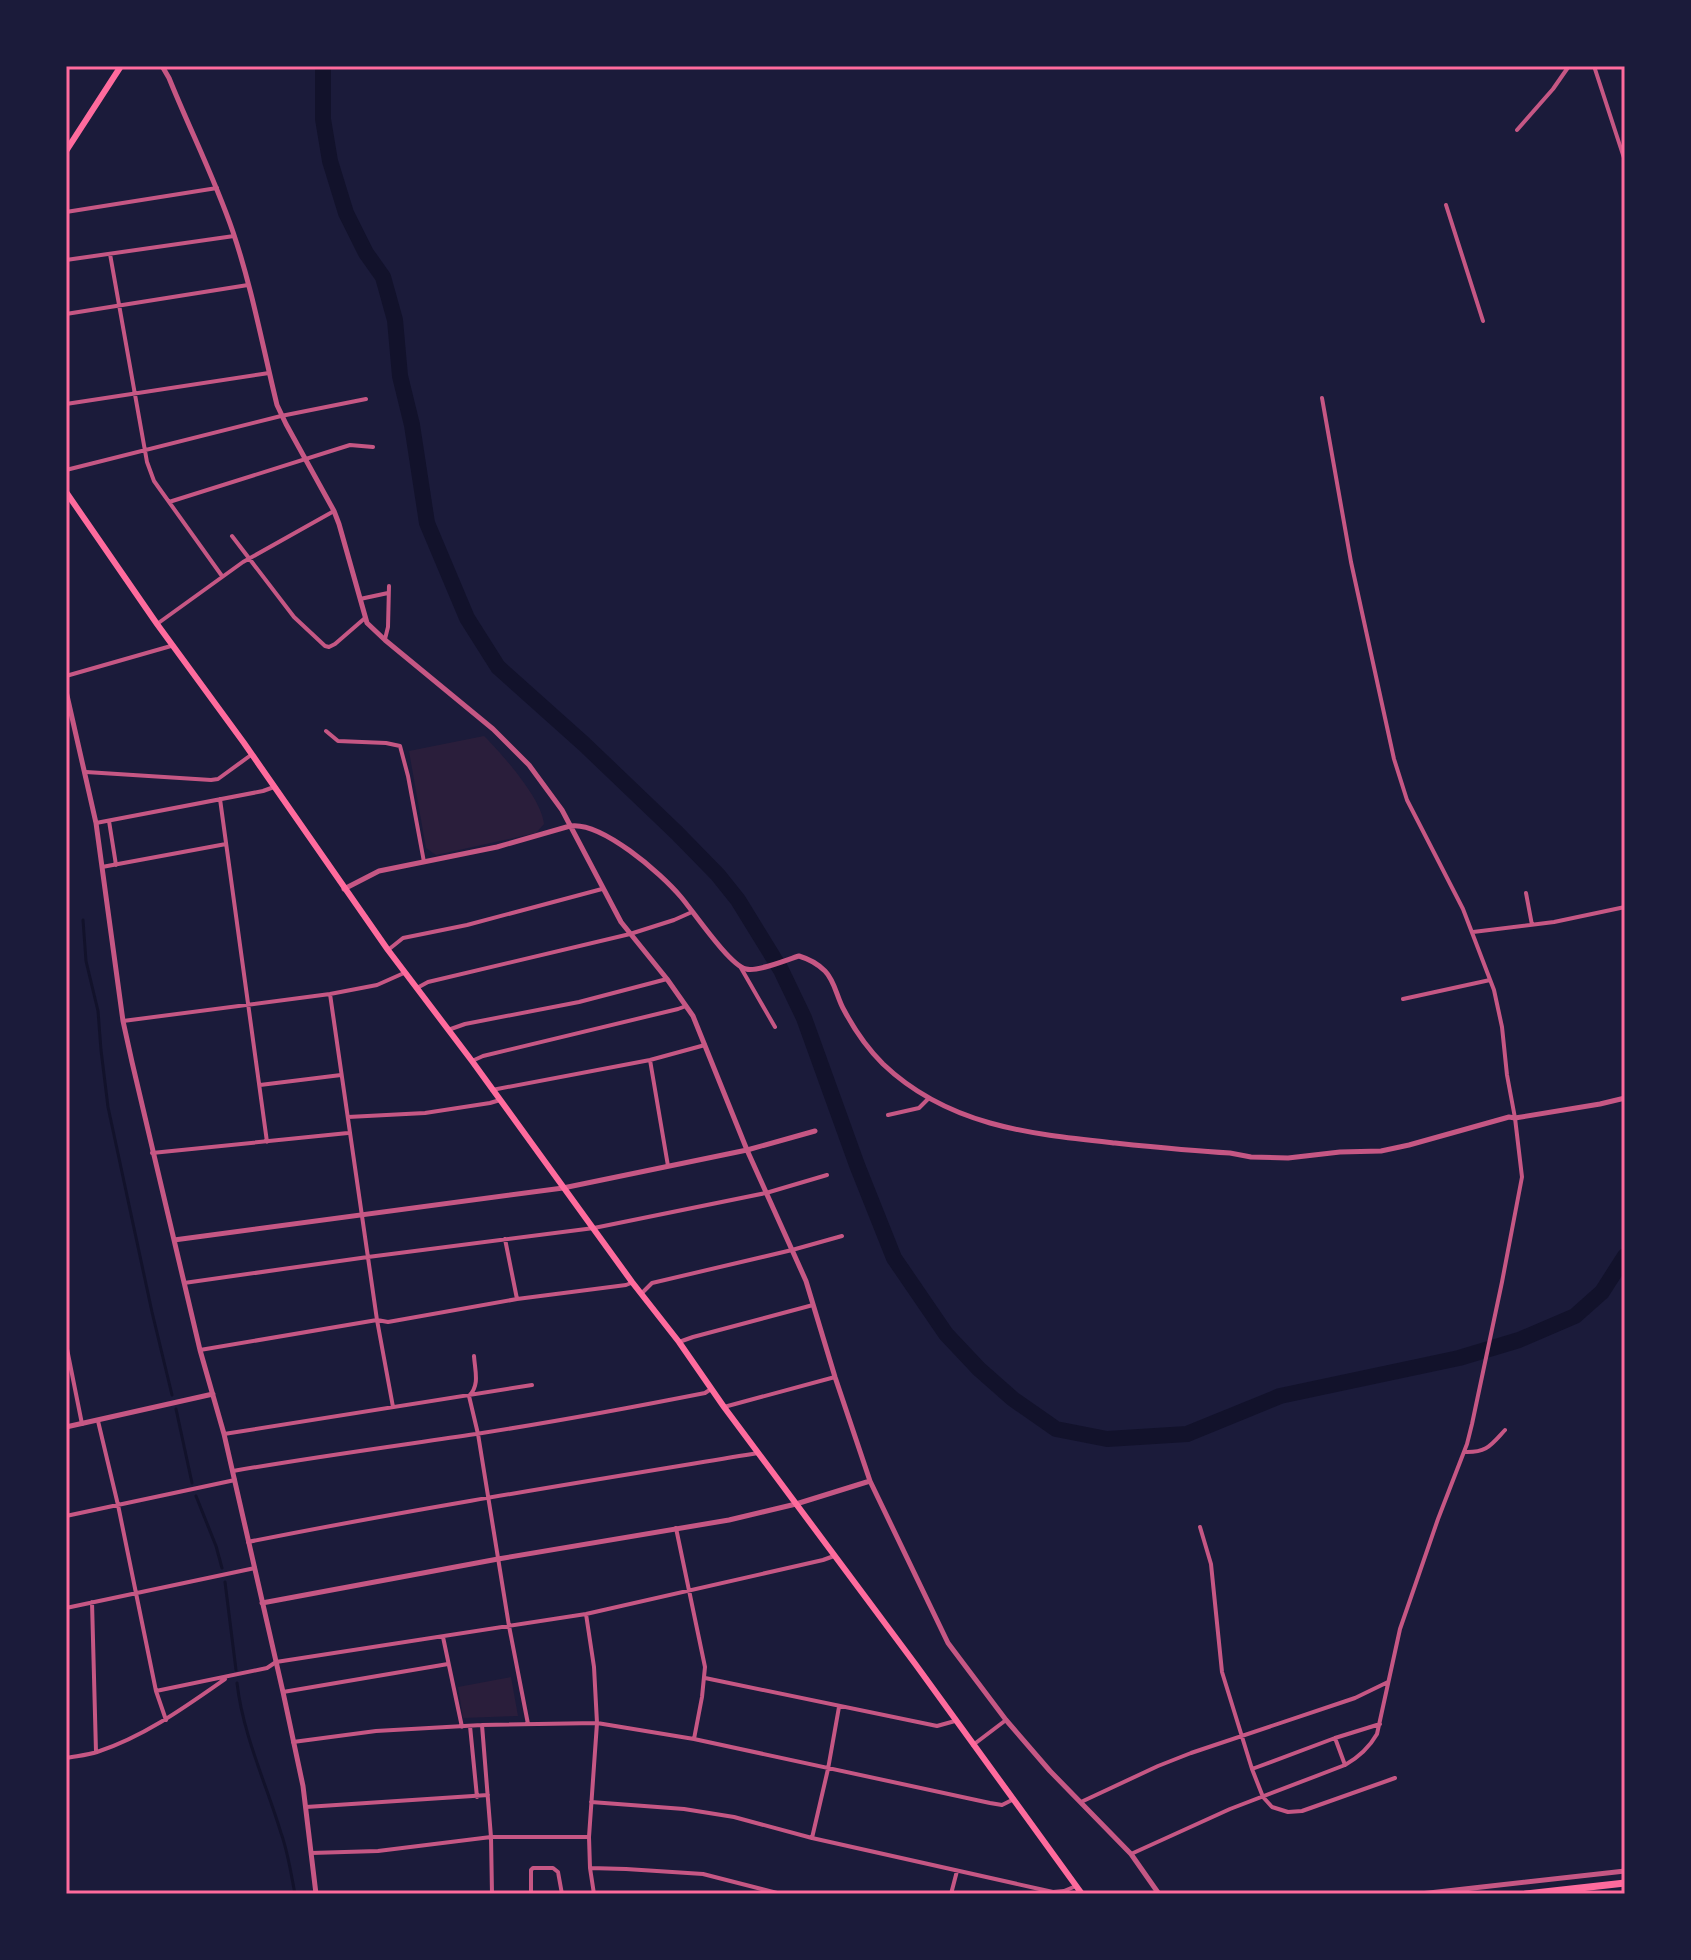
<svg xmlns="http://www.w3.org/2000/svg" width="1691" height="1960" font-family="'Fira Sans',sans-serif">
	<rect width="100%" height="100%" fill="#1b1b3a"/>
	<path fill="#2a1e3b" d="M484,736C502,754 542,799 544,824L536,833L436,855L426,848L409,751Z
		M511,1677L518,1716L463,1718L458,1687Z"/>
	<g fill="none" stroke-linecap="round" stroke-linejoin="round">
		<path stroke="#12122b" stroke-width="3" d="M83,920L86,961L98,1011L101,1050L108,1107L152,1312L172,1395
			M176,1409L192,1483
			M196,1496L216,1546L222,1568
			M225,1582L236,1670
			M237,1683C243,1735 266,1783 281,1833C288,1852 291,1874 295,1894"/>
		<path stroke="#12122b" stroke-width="16" d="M323,66V119L330,161L346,213L366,253L383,277L395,320L400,376L412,425L427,523L467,618L498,667L584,744L677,833L718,875L738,900L781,970L804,1018L857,1165L894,1258L946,1334L979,1369L1013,1399L1056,1429L1107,1439L1187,1434L1280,1396L1459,1358L1519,1340L1575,1316L1602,1292L1625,1256"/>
		<path stroke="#c65784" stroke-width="4" d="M1594,66L1625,161
			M1517,130L1553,89L1569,66
			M1446,205L1483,321
			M66,212L217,188
			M110,254L147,462L154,481L222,576
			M66,260L234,236
			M66,314L248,285
			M66,404L269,373
			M66,470L281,416L366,399
			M169,502L350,445L373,447
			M232,536L294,617L325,646L329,647L335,644L365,618
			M360,599L388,593
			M157,624L243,562L334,511
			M385,639L388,627L389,586
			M66,676L171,646
			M326,731L338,741L386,743L400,746L408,776L424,862
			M86,772L211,780L218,779L251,755
			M220,799L267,1142
			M109,821L116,865
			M96,823L263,791L274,787
			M102,867L226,844
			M1526,893L1532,925
			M1473,932L1554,922L1625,907
			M388,950L403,938L467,925L602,889
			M741,968L775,1027
			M417,988L428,982L630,934L674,920L692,912
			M330,994L377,1320L393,1407
			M1403,999L1490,980
			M123,1021L330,994L377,985L404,973
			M448,1030L465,1024L579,1002L667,979
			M650,1060L668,1166
			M472,1061L483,1056L678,1009L686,1006
			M260,1085L341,1075
			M492,1090L650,1060L705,1045
			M888,1115L919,1108L929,1098
			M348,1117L425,1113L490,1103L500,1100
			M152,1153L348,1133
			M505,1239L517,1299
			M184,1283L368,1257L594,1228L766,1193L827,1175
			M642,1293L652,1283L792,1250L842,1236
			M679,1342L693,1337L813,1305
			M66,1344L82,1424
			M200,1350L377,1320L388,1322L517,1299L626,1285L631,1283
			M474,1356C475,1371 480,1385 469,1396L478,1434L509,1626L528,1724
			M724,1407L835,1377
			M98,1421L118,1505L156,1691L166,1720
			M224,1434L532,1385
			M1464,1452C1487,1453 1491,1445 1505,1430
			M233,1471C313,1457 395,1446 476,1434C553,1422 629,1408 705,1393L711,1389
			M66,1516L235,1480
			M1200,1527L1211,1564L1222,1672L1252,1769L1263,1797L1272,1807L1288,1812L1302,1811L1395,1778
			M676,1528L705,1667L702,1697L694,1739
			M248,1542C418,1508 588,1481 758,1453
			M92,1602L96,1752
			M66,1608L255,1568
			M586,1614L594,1667L597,1723L589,1837L590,1868L594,1894
			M443,1637L462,1727
			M705,1678L937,1726L955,1721
			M156,1691L267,1668L276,1662L586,1614L823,1560L834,1556
			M283,1692L448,1664
			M482,1725L491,1837L492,1894
			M470,1726L477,1797
			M1335,1738L1345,1765
			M293,1742L376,1731L482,1725L597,1723L694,1739L990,1803L1002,1805L1012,1800
			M973,1745L1006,1720
			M66,1758C76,1756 88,1755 97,1752C145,1736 185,1707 225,1679
			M1252,1769L1335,1738L1380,1724
			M591,1802L684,1809L734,1817L812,1838L1053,1892L1064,1891L1076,1886
			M1081,1802L1158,1766L1191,1753L1355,1698L1388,1682
			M306,1807L488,1795
			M812,1838L828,1769L839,1707
			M311,1853L378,1851L491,1837H589
			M1131,1854L1230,1809L1345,1765C1359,1757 1369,1748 1377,1734L1400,1629L1438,1519L1467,1444L1472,1424L1502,1282L1522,1177L1515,1118L1507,1075L1502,1027L1494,990L1463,909L1407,800L1394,759L1351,562L1322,398
			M590,1868L626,1869L703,1874L781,1894
			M531,1894V1870L533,1868H553L558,1872L562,1894
			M951,1894L957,1871"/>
		<path stroke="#c65784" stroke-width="5" d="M162,66L169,78C190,130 215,179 233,232C252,288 263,348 277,405L286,424L334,511L339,524L367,623L385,640L493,729L529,765L562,810L621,922L667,979L693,1016L747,1150L806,1281L835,1377L870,1481L948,1643L1006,1720L1050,1771L1131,1854L1159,1894
			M66,691L96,823L123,1021L132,1062L200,1350L224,1434L283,1692L303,1786L316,1894
			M344,889L379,871L497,847L570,826C601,821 661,873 681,897C693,911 730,966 746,969C758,972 786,960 799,956C809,959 818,964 825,971C835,981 837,998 844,1010C854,1029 867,1048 883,1064C948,1126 1030,1134 1115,1143C1153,1147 1192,1151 1230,1153L1251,1157L1288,1158L1340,1152L1381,1151L1409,1145L1509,1117L1515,1118L1600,1104L1625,1098
			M174,1240L563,1188L747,1150L815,1131
			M66,1427L213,1394
			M262,1603L498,1559L729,1520L796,1504L870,1481
			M1420,1894L1625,1871"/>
		<path stroke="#ff6b9d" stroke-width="6" d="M66,151L121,66
			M66,492L157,624L244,743L388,950L472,1061L632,1282L679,1342L724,1407L916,1665L1082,1894"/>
		<path stroke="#ff6b9d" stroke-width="7" d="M1526,1894L1625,1883"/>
	</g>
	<rect width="1691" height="1960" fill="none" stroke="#1b1b3a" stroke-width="136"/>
	<rect x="68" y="68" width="1555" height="1824" fill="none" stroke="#ff6b9d" stroke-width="3"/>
</svg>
